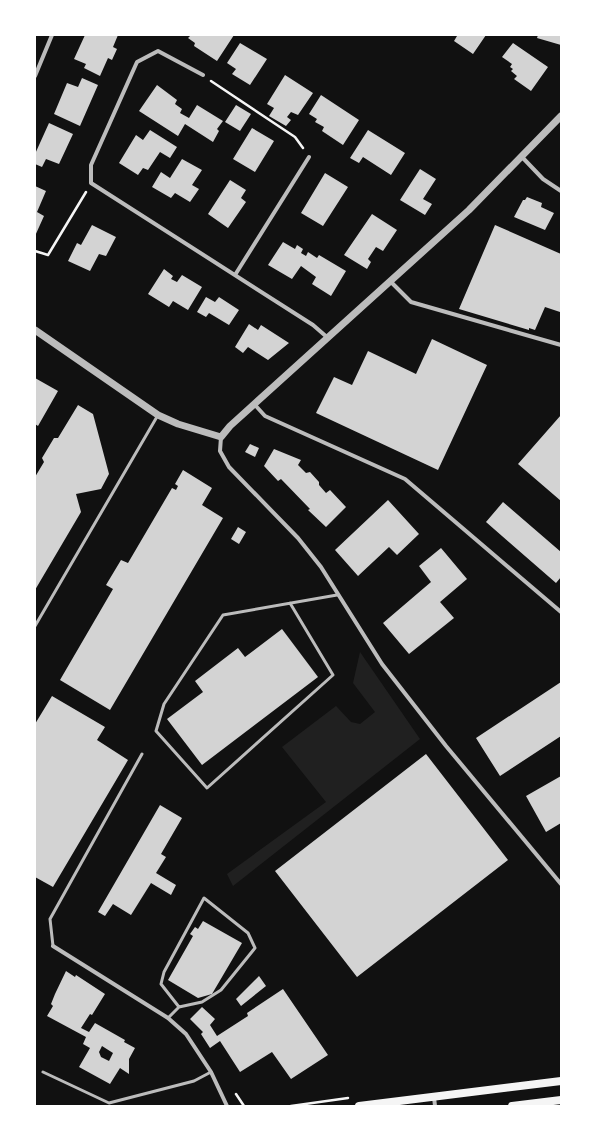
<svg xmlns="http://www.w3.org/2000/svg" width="596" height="1141" font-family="Quicksand,sans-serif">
	<rect width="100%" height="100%" fill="#111"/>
	<path fill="#202020" d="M360,652L420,739L233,886L227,874L326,802L282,747L336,706L351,722L360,724L375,712L353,683Z"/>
	<path fill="#d3d3d3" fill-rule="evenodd" d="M85,35H118L113,47L117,49L112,60L108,58L100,76L84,68L86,64L74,59Z
		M191,35H234L217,61L194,46L195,43L188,38Z
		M455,35H486L473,54L454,41L457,36Z
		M538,35H561V45L537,38Z
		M240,43L267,59L250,85L232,74L236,69L227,63Z
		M513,43L548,67L531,91L514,79L517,76L511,71L513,69L510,67L512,64L502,57Z
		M285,75L313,93L298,115L291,112L287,117L291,120L286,126L269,116L274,108L267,104Z
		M82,78L98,85L80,126L54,114L67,83L78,87Z
		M157,85L177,100L175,104L182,109L180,113L189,118L197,105L223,121L217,129L219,131L213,142L185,124L178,136L139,111Z
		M321,95L359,120L343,145L322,131L324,127L315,122L317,119L309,114Z
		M236,105L251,114L240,131L225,122Z
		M49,123L73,134L59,164L46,159L42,167L35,164V154Z
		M252,128L274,141L255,172L233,159Z
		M150,130L177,147L170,158L160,152L148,170L143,168L138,175L119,163L136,135L143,140Z
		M368,130L405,153L391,175L363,157L359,163L350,158Z
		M182,159L202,170L192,185L199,189L190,202L175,193L171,198L152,187L161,172L170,178Z
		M420,169L436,179L423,199L432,204L425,215L400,200Z
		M325,173L348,187L323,226L301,213Z
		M230,180L246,190L241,198L246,202L228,228L208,214Z
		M35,186L46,191L37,212L44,216L35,236Z
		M527,197L542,203L541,207L554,213L545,230L514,217L523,200H525Z
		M372,214L397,230L383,251L376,247L368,259L371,262L367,269L344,255Z
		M92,225L116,237L106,256L99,254L90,271L68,261L77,243L81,245Z
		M495,225L561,254V309L560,312L545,307L535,330L529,328V330L459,309Z
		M283,242L295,249L297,245L303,249L301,253L306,256L308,252L317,258L319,255L346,271L331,296L312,284L316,277L301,266L292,279L268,265Z
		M164,269L173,276L171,279L177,282L182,275L202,287L188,310L173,301L169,307L148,294Z
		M206,297L215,302L219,297L239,310L229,325L209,313L206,317L197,312Z
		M249,324L258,330L261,325L289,343L268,360L248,347L243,353L235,347Z
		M432,339L487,365L438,470L316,413L334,377L352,385L368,351L416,374Z
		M35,378L58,391L38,426L35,424Z
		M78,405L93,414L109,474L101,489L76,494L81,512L35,590V477L44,462L42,458L54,438H58Z
		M561,415V501L518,464Z
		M250,444L259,448L255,457L245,452Z
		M274,449L301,460L298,465L306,473L310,472L319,482V485L326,493L330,490L346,507L326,527L308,510L310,509L281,479L278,481L264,466Z
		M183,470L212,488L202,505L223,518L110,710L60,680L113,589L106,585L121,560L128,563L172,488L176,490L178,486L175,484Z
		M388,500L419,534L397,555L389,547L358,576L335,550Z
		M503,502L561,552V577L556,583L486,522Z
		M238,527L246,532L239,544L231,539Z
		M441,548L467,579L440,602L454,618L409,654L383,623L431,582L419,566Z
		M282,629L318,677L202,765L167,719L203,692L195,681L238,648L245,657Z
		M561,682V736L500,776L476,738Z
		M52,696L105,727L97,740L128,760L53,887L35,877V724Z
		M426,754L508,860L357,977L275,871Z
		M561,776V823L546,832L526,796Z
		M160,805L182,818L161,854L166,857L156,873L176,885L171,895L151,883L131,915L113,904L105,916L98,912Z
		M203,921L242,943L212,994L198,998L168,980L193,936L190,934L195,927L198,929Z
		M66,971L75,977L76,975L105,994L92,1015L90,1014L81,1028L89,1032L95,1023L125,1040L124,1042L135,1048L129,1059V1074L120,1068L110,1084L79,1067L90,1048L83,1044L86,1037L47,1016L53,1006L51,1004L55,994ZM102,1046L113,1053L109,1061L101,1057L99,1052Z
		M259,976L266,986L241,1006L236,999Z
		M283,989L328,1055L291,1079L272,1052L240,1072L220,1041L210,1048L201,1034L203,1032L190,1019L202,1007L215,1019L210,1025L217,1036L248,1016L247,1013Z"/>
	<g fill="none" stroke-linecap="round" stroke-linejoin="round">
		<path stroke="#f5f5f5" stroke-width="2.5" d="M211,81L295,137L303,148
			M35,251L48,255L86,192
			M236,1094L244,1106
			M291,1106L348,1098"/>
		<path stroke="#bcbcbc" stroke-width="3" d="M290,603L333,675L207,788L156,731L164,704L223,615L337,595
			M35,626L158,415
			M53,946L50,919L142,754
			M168,1018L179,1007L202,1002L221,990L255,948L248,933L204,898L164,972L161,984L179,1007
			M43,1072L109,1103L194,1081L211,1072"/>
		<path stroke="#bcbcbc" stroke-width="4" d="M203,75L158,51L137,62L91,165V183L313,325L328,338
			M35,76L52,35
			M522,157L543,179L561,191
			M235,275L309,157
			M391,282L411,302L561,345
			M255,405L265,416L405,479L561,612
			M221,437L220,451L229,467L298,538L321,567L382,664L446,746L561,884
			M53,946L168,1018L186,1034L211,1072L227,1106
			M434,1097L435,1106"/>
		<path stroke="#bcbcbc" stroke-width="7" d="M35,330L158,415L178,424L221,437L230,426L469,210L561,116"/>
		<path stroke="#f5f5f5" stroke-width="8" d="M359,1106L561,1081
			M512,1106L561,1100"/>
	</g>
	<rect width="596" height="1141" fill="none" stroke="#ffffff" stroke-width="72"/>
</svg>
